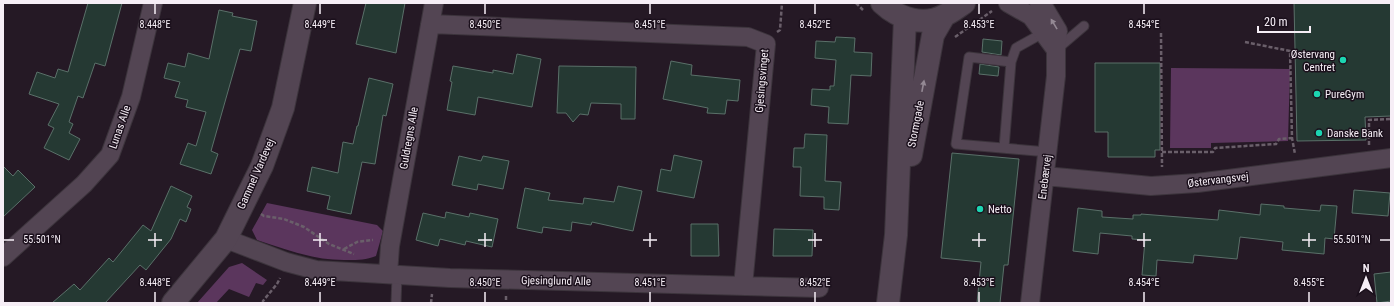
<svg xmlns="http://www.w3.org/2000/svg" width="1394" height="306" font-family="'Roboto Condensed',sans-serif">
	<rect width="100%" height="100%" fill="#251925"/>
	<path fill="#5b365d" d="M1171,68L1290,69L1288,141L1211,143V148H1170Z
		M267,203L377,225L383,231L376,256C366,260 359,260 348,260C316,261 288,250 257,240L252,230Z
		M242,263L267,280L263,285L256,283L249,297L229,289L216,303H197L229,267Z"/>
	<path fill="#253933" stroke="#5a7069" d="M88,3H122L105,66L95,63L83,98L78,96L69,122L73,124L69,133L80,139L69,160L44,148L54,128L48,125L59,104L29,94L37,72L55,78L58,69L68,72Z
		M366,3H405L396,53L356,44Z
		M1294,3H1391V116L1365,117L1366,140L1297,141Z
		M219,10L233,13L232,16L257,21L251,51L240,49L211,151L218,154L211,174L180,164L188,143L196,146L206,112L186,107L188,100L175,97L180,82L164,78L168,63L185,67L188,53L209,59Z
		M836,37L855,38L854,52L872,53L871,76L851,75L848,124L828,123L829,107L811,105L812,89L830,90V86H834L836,60L815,58L816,41L835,42Z
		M983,39L1002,41L1001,55L982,52Z
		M517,54L541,59L532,107L478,97L475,115L447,110L452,82L450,81L453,66L493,73V70L513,74Z
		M671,61L692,65L691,75L740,80L738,101L727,100L725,114L707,113L708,108L663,99Z
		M1095,63H1160V150H1155V157H1108V132H1095Z
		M980,64L999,67L998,76L979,74Z
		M559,66L636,67L635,119H621V104L591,103L588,115L580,114L573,122L566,113H557Z
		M369,78L393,84L386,116L383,115L375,164L362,162L351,214L327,209L330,196L307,191L312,167L338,173L343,142L353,144L357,126H358Z
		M805,134L827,135L825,181L841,182L839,210L824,209V197L800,196L801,167H793L794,148H804Z
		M952,153L1019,159L1008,265H1004L1000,303H977L981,262L941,258Z
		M674,155L702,161L694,198L657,191L661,169L671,171Z
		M459,156L481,161L483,156L509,161L503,189L478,184L477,190L452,185Z
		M3,166L13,176L18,170L35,187L3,217Z
		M171,186L192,196L187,207L191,209L186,222L180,219L171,239L146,270L140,265L105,303H52L74,284L80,290L109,258L113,262L143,225L151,231Z
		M618,186L642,191L633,231L592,222L591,225L572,222L571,231L543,227L542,233L517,228L525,188L550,193L548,200L583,204L584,198L614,202Z
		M1354,190L1390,193L1388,216L1352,213Z
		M1261,204L1284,206V208L1320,211L1321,205L1337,206L1334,239L1325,238L1324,254L1282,250L1283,242L1240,237L1237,259L1194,255L1193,263L1157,260L1156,276L1142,275L1145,240L1132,239V236L1100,233L1098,254L1073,251L1078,208L1102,211V217L1133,219V215H1141V214L1218,220L1219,210L1260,215Z
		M446,212L469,217L470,213L498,219L492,247L466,241L465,245L440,239L438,246L416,240L423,213L445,218Z
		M691,224H718L719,256H691Z
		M774,229L813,230L812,256H773Z
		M1391,272V301L1377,303L1374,274Z"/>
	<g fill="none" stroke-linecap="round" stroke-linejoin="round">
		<defs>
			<path id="service" d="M1057,49L1084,26
				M1011,62L1016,48L1043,33
				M1004,148L1011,62L969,57L956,144L1048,152
				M396,303L397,275"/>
			<path id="minor" d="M1008,3L1031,16L1056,50
				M430,24L748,37L766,44L743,286
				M1045,176L1151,186L1197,183L1391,158
				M226,239L286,262L316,270L450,278L819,288
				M3,257L84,184L110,155L131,97L153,3
				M388,274L390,246L434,3
				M1030,303L1056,76V50L1058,31L1043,6L1039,3"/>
			<path id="tertiary" d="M882,3C899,19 924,27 945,15C952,12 958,7 964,3
				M911,155L933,35L944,16
				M173,303L226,239L262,166L283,108L305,3
				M888,303L896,235L905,18"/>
		</defs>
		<use href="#service" stroke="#3c343c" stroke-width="11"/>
		<use href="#minor" stroke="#3c343c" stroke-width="20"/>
		<use href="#tertiary" stroke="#3c343c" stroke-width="24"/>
		<path stroke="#6a5f6a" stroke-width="2.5" stroke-dasharray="4 2" stroke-linecap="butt" d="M856,3L863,10
			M777,32L780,30L782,3
			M1161,33L1162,167
			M955,37L992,11
			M1245,42L1290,51L1292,138L1295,154
			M1369,145V120L1391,119
			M1162,152H1213L1215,148L1276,144L1279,139L1292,138
			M261,214L264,216L284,219L304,227L329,244L354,254
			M344,249L357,242L373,240
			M506,296V303
			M263,303V301L277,284L280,278
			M431,303L432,294"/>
		<use href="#service" stroke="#534553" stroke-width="9"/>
		<use href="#minor" stroke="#534553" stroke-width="18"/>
		<use href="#tertiary" stroke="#534553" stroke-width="22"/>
	</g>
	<defs><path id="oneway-solid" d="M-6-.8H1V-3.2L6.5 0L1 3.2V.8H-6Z"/></defs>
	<g fill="#948994">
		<use href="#oneway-solid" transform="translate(1054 24) rotate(-121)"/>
		<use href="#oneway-solid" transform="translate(923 86) rotate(-79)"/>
	</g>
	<path fill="none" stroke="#f6eef6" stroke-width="1.5" d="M155,4V14M320,4V14M485,4V14M650,4V14M815,4V14M979,4V14M1144,4V14M155,233V247M320,233V247M485,233V247M650,233V247M815,233V247M979,233V247M1144,233V247M1309,233V247M4,240H14M148,240H162M313,240H327M478,240H492M643,240H657M808,240H822M972,240H986M1137,240H1151M1302,240H1316M1380,240H1390M155,292V302M320,292V302M485,292V302M650,292V302M815,292V302M979,292V302M1144,292V302M1309,292V302"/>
	<g fill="#1cd5b1" stroke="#1b101c" stroke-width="1.5">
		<circle cx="1343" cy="60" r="4"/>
		<circle cx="1317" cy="94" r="4"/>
		<circle cx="1319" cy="133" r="4"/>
		<circle cx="980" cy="209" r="4"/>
	</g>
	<g text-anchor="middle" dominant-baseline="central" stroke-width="3" stroke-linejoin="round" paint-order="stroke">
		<g font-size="11" fill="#f6eef6" stroke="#1b101c" text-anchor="start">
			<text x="1335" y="54" text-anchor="end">Østervang<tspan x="1335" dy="13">Centret</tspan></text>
			<text x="1325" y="94">PureGym</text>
			<text x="1327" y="133">Danske Bank</text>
			<text x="988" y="209">Netto</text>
		</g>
		<g font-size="11" fill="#f6eef6" stroke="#1b101c">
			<text transform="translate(762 81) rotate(-85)">Gjesingsvinget</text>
			<text transform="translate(916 124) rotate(-79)">Stormgade</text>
			<text transform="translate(120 127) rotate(-71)">Lunas Alle</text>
			<text transform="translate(409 138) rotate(-80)">Guldregns Alle</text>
			<text transform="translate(256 174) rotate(-66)">Gammel Vardevej</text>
			<text transform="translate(1045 177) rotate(-83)">Enebærvej</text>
			<text transform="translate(1218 180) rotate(-7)">Østervangsvej</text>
			<text transform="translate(556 281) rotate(1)">Gjesinglund Alle</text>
		</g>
	</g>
	<g font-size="10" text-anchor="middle" fill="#f6eef6" stroke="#1b101c" stroke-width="3" stroke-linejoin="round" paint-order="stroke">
		<text x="155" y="28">8.448°E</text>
		<text x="320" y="28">8.449°E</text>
		<text x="485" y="28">8.450°E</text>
		<text x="650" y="28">8.451°E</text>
		<text x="815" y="28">8.452°E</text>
		<text x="979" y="28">8.453°E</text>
		<text x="1144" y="28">8.454°E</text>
		<text x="42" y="243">55.501°N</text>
		<text x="1352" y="243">55.501°N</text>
		<text x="155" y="286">8.448°E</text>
		<text x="320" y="286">8.449°E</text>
		<text x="485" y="286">8.450°E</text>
		<text x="650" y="286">8.451°E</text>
		<text x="815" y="286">8.452°E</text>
		<text x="979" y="286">8.453°E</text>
		<text x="1144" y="286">8.454°E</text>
		<text x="1309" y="286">8.455°E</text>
	</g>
	<rect width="1394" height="306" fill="none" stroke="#f6eef6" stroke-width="8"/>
	<g transform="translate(1366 278)" stroke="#1b101c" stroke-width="3" paint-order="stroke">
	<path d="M0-3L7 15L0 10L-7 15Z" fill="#f6eef6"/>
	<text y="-6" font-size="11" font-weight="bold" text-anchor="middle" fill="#f6eef6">N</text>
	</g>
	<path d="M1258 26v6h52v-6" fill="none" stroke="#f6eef6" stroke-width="2"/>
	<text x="1264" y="26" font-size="12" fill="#f6eef6" stroke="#1b101c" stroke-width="3" paint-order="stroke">20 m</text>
</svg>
